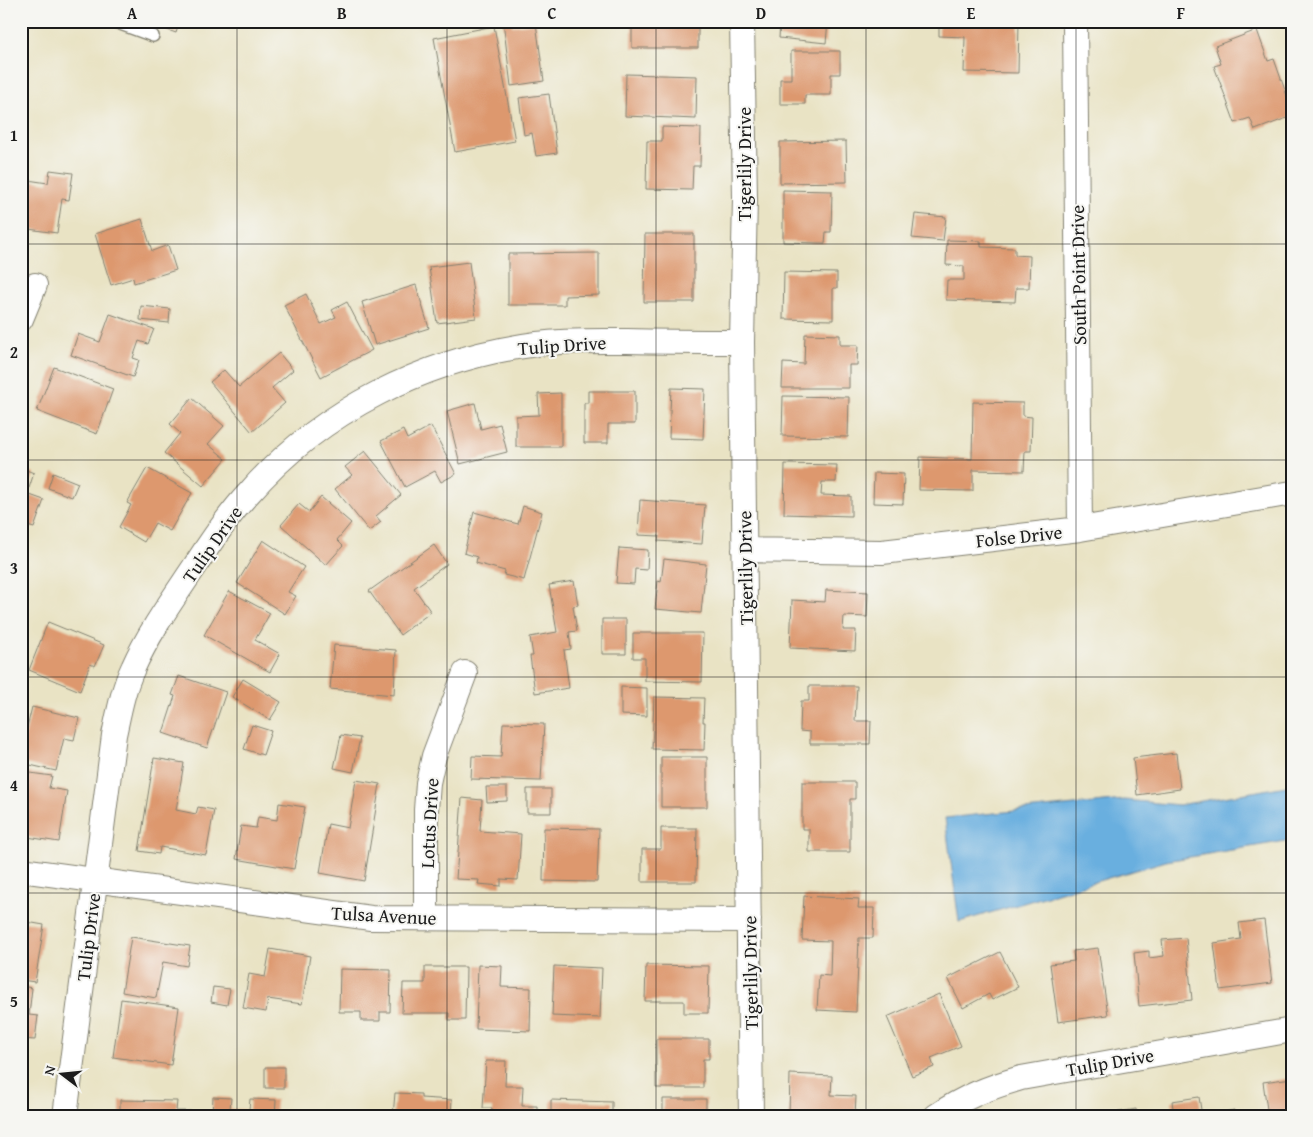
<svg xmlns="http://www.w3.org/2000/svg" width="1313" height="1137" font-family="'Gentium Book Plus',serif">
	<rect width="100%" height="100%" fill="#f6f6f2"/>
	<filter id="ink" filterUnits="userSpaceOnUse"><feTurbulence type="fractalNoise" baseFrequency=".02" numOctaves="2"/><feDisplacementMap in="SourceGraphic" scale="10" xChannelSelector="R" yChannelSelector="G"/><feConvolveMatrix kernelMatrix="1 2 1 2 8 2 1 2 1" color-interpolation-filters="sRGB"/></filter>
	<filter id="wash" filterUnits="userSpaceOnUse"><feTurbulence type="fractalNoise" baseFrequency=".0096" numOctaves="4" result="noise"/><feDisplacementMap in="SourceGraphic" scale="20" xChannelSelector="R" yChannelSelector="G"/><feGaussianBlur stdDeviation="1.12" result="paint"/><feColorMatrix in="noise" values="0 0 0 0 0 0 0 0 0 0 0 0 0 0 0 0 0 1.4 0 .05"/><feComposite in="paint" operator="in"/></filter>
	<g filter="url(#wash)">
		<rect width="100%" height="100%" fill="#e9e3c4"/>
		<path fill="#69afdf" stroke="#42667e" d="M1292,785V840L1166,861L959,922L945,818L1124,800L1179,805Z"/>
		<g id="blocks">
			<path fill="#dd986e" d="M143,21H180L176,33Z
				M503,21H512V26L536,23L544,81L511,86Z
				M632,21H678V24H698V48H632Z
				M780,21H828L826,43L779,38Z
				M939,21H1019L1018,73L964,72L965,37L939,36Z
				M494,26L515,141L455,152L434,38Z
				M1257,30L1268,61L1274,59L1292,110V116L1255,130L1250,118L1235,123L1214,66L1221,64L1215,46Z
				M791,51H840V74H831V95H805V104H780V79H791Z
				M626,74L697,76L696,119L625,116Z
				M549,94L557,153L536,156L532,133L524,135L519,98Z
				M662,127L701,128L700,166H693L692,190L646,189L647,141H662Z
				M846,141L847,182L780,183V142Z
				M50,170L73,173L69,200L62,199L57,233L21,228V179L48,183Z
				M783,190L832,191L831,232H826L825,243L783,242Z
				M915,214L946,217L943,241L912,238Z
				M142,219L152,251L168,245L176,270L134,283L133,278L111,285L95,234Z
				M645,234H694V302H644Z
				M947,240L981,241V247L1015,248V255L1030,256L1029,288H1016L1015,302L946,300L947,280H964V266L946,265Z
				M599,253V295L565,296V305H508V254Z
				M469,262L476,318L437,323L429,267Z
				M784,272L837,273V288H833V320L783,319Z
				M416,285L429,328L375,345L362,302Z
				M306,294L321,324L336,317L332,310L347,302L372,350L321,377L284,305Z
				M141,306L170,309L169,323L140,320Z
				M110,314L154,329L148,344L139,341L133,358L139,360L133,377L71,355L78,334L100,342Z
				M805,334L840,335V345H858L857,365H849V388H782L783,363L804,364Z
				M279,353L293,370L272,388L285,403L252,432L210,382L224,370L239,387Z
				M54,367L113,389L97,434L37,411Z
				M671,388L705,389L703,439L669,438Z
				M588,391H635V424H608V443H584V403H588Z
				M561,393V447H516V416L539,415L538,394Z
				M783,396L849,397L848,437L782,436Z
				M192,398L224,426L208,444L226,459L203,486L164,453L180,433L170,424Z
				M973,402L1023,403V416L1032,417L1031,451H1025L1024,471L973,470V491L919,490L920,457L972,459Z
				M475,403L481,429L500,424L507,452L460,464L447,411Z
				M431,426L456,474L441,482L435,471L405,487L381,441L403,430L407,439Z
				M365,451L401,495L376,516L381,522L369,531L335,489L352,475L345,467Z
				M785,464L837,465L836,482H822L821,495L851,496V516L784,514Z
				M21,468L34,473L27,494L44,500L34,528L21,524Z
				M147,468L192,493L170,531L155,523L144,542L119,527L131,505L127,503Z
				M53,473L78,483L72,497L48,488Z
				M874,473L904,474L903,504L873,503Z
				M321,497L351,523L337,540L343,546L326,565L281,525L299,504L309,512Z
				M640,500L705,505L702,544L658,541L659,536L638,535Z
				M523,506L542,512L524,580L504,575L505,571L476,563L477,557L464,553L474,512L518,524Z
				M263,540L304,567L288,592L296,596L285,614L237,583Z
				M434,545L447,564L414,588L431,612L400,635L369,591Z
				M619,548L648,550L647,570L635,569L634,584L616,583Z
				M664,559L706,564L701,613L655,609L658,581L661,582Z
				M574,581L578,605L573,606L577,631L569,632L571,649L564,650L569,688L535,693L530,656H533L530,637L557,632L549,585Z
				M826,590L868,592L867,617L844,616L843,630H856L855,651L790,648L792,600L825,602Z
				M229,591L270,613L255,640L280,654L270,672L204,635Z
				M602,619H626V654H602Z
				M48,622L104,645L95,666L90,664L80,691L29,670Z
				M633,633H703L702,682L645,681V658H633Z
				M334,645L396,650L394,695L330,689Z
				M179,676L226,692L207,748L163,733L175,696L172,695Z
				M243,679L281,702L270,720L232,697Z
				M809,686H857L855,721H871L870,744H810V732L800,731L801,701H809Z
				M621,687L647,688V716L621,715Z
				M654,697L704,698L703,722H705L704,750L652,749Z
				M32,707L79,718L74,740L64,738L56,771L21,763V752Z
				M503,723L544,724L541,781L471,779L472,756L501,757Z
				M252,725L271,731L263,755L244,749Z
				M341,735L360,738L353,772L334,768Z
				M1176,753L1180,789L1137,795L1133,758Z
				M661,757H707V807H661Z
				M154,758L184,763L176,810L196,814L198,807L214,810L206,855L160,847L159,854L139,851Z
				M23,772L52,776L49,788L67,791L59,842L21,836V785Z
				M356,780L380,784L364,881L320,873L328,824L348,828Z
				M802,782H855V799H850V852H809V829H802Z
				M486,787H507V801L487,802Z
				M527,789H551V813H527Z
				M462,798L482,800L480,831L521,834L518,880L501,879V886L478,884L479,880L456,879Z
				M279,803L305,807L294,869L236,859L241,826L256,828L258,817L277,820Z
				M544,828L599,829L597,882L543,881Z
				M661,828H697L696,882H642V849H661Z
				M804,896L859,899L858,908H874L873,938H859L856,1012L817,1010L819,975L830,976L831,941L802,940Z
				M1264,920L1272,983L1220,990L1214,943L1241,939L1239,923Z
				M21,921L44,925L35,982L21,980Z
				M131,937L190,946L187,966L163,962L156,998L122,992Z
				M1186,938L1192,1000L1139,1006L1134,953L1149,951V958L1164,956L1162,940Z
				M1098,948L1108,1015L1058,1022L1050,964L1074,961L1073,951Z
				M270,949L310,956L302,1004L268,999L266,1012L243,1008L249,974L265,977Z
				M1000,952L1018,987L992,1000L989,994L963,1008L948,978Z
				M478,965L502,966L501,987L531,988L530,1031L476,1029Z
				M646,965L709,966L708,1013H684V1001H645Z
				M554,966L602,968L600,1018L552,1016Z
				M425,967H466L465,1020H449V1013H402L403,983H425Z
				M340,969L391,970L390,1012H380V1021H361V1012H339Z
				M21,986L32,988L29,1015L38,1016L35,1040L21,1039Z
				M213,987L230,989L227,1005L211,1002Z
				M939,994L961,1046L931,1058L934,1067L912,1076L887,1017Z
				M121,999L179,1007L171,1065L113,1057Z
				M656,1039H709V1059H703V1088H656Z
				M21,1056L27,1057L22,1086H21Z
				M486,1061H506L505,1086H523L522,1106H537V1116H492V1108H483Z
				M265,1067H284V1088H265Z
				M790,1074L832,1076L831,1095L856,1096L855,1116H789Z
				M1292,1078V1116H1268L1263,1082Z
				M395,1093L421,1094V1098L452,1100L451,1116H393Z
				M213,1097L231,1098L230,1109L249,1110L250,1099L276,1100L275,1116H212Z
				M1199,1097L1202,1116H1174L1172,1101Z
				M663,1099H706V1116H663Z
				M120,1100L177,1101L176,1111H195V1116H120Z
				M551,1100L612,1102V1116H551Z
				M1136,1109L1137,1116H1102V1115Z
				M1234,1110L1235,1116H1208V1115Z"/>
		</g>
	</g>
	<g filter="url(#ink)">
		<use href="#blocks" fill-opacity="0" stroke="#828070" stroke-width="1"/>
		<g fill="none" stroke-linecap="round" stroke-linejoin="round">
			<defs>
				<path id="lane" d="M112,21L153,36"/>
				<path id="street" d="M742,21L745,198L742,342L751,1116
					M1075,21L1080,529
					M21,319L35,285
					M744,550L882,552L1080,529L1292,493
					M21,870L371,918L749,920
					M426,918V810L428,783L434,756L465,673
					M65,1116L114,735C119,712 123,689 133,668C149,632 173,599 195,566C211,541 228,516 248,494C321,410 427,358 537,344C567,340 597,341 627,341C665,342 704,342 742,342
					M936,1116C966,1096 987,1088 1021,1078L1292,1030"/>
			</defs>
			<use href="#lane" stroke="#828070" stroke-width="14"/>
			<use href="#street" stroke="#828070" stroke-width="26"/>
			<use href="#lane" stroke="#fff" stroke-width="11"/>
			<use href="#street" stroke="#fff" stroke-width="24"/>
		</g>
	</g>
	<path fill="none" stroke="#1c1c1c" stroke-width="1" stroke-opacity="0.55" d="M237,21V1116M447,21V1116M656,21V1116M866,21V1116M1076,21V1116M21,244H1292M21,460H1292M21,677H1292M21,893H1292"/>
	<g text-anchor="middle" dominant-baseline="central" stroke-width="4" stroke-linejoin="round" paint-order="stroke">
		<g font-size="19" fill="#1c1c1c" stroke="#f6f6f2">
			<text transform="translate(744 164) rotate(-90)">Tigerlily Drive</text>
			<text transform="translate(1078 275) rotate(-91)">South Point Drive</text>
			<text transform="translate(562 345) rotate(-4)">Tulip Drive</text>
			<text transform="translate(1019 536) rotate(-6)">Folse Drive</text>
			<text transform="translate(212 544) rotate(-55)">Tulip Drive</text>
			<text transform="translate(745 568) rotate(-91)">Tigerlily Drive</text>
			<text transform="translate(429 823) rotate(-87)">Lotus Drive</text>
			<text transform="translate(384 915) rotate(3)">Tulsa Avenue</text>
			<text transform="translate(88 937) rotate(-83)">Tulip Drive</text>
			<text transform="translate(750 973) rotate(-91)">Tigerlily Drive</text>
			<text transform="translate(1110 1062) rotate(-10)">Tulip Drive</text>
		</g>
	</g>
	<rect width="1313" height="1137" fill="none" stroke="#f6f6f2" stroke-width="55"/>
	<g transform="translate(62 1074) rotate(286)" stroke="#f6f6f2" stroke-width="4" paint-order="stroke">
	<path d="M0-4L9 19L0 12L-9 19Z" fill="#1c1c1c"/>
	<text y="-8" font-size="14" font-weight="bold" text-anchor="middle" fill="#1c1c1c">N</text>
	</g>
	<rect x="28" y="28" width="1258" height="1082" fill="none" stroke="#1c1c1c" stroke-width="2"/>
	<g font-size="16" text-anchor="middle" font-weight="bold" fill="#1c1c1c">
		<text x="132" y="19">A</text>
		<text x="342" y="19">B</text>
		<text x="552" y="19">C</text>
		<text x="761" y="19">D</text>
		<text x="971" y="19">E</text>
		<text x="1181" y="19">F</text>
		<text x="14" y="141">1</text>
		<text x="14" y="358">2</text>
		<text x="14" y="574">3</text>
		<text x="14" y="791">4</text>
		<text x="14" y="1007">5</text>
	</g>
</svg>
